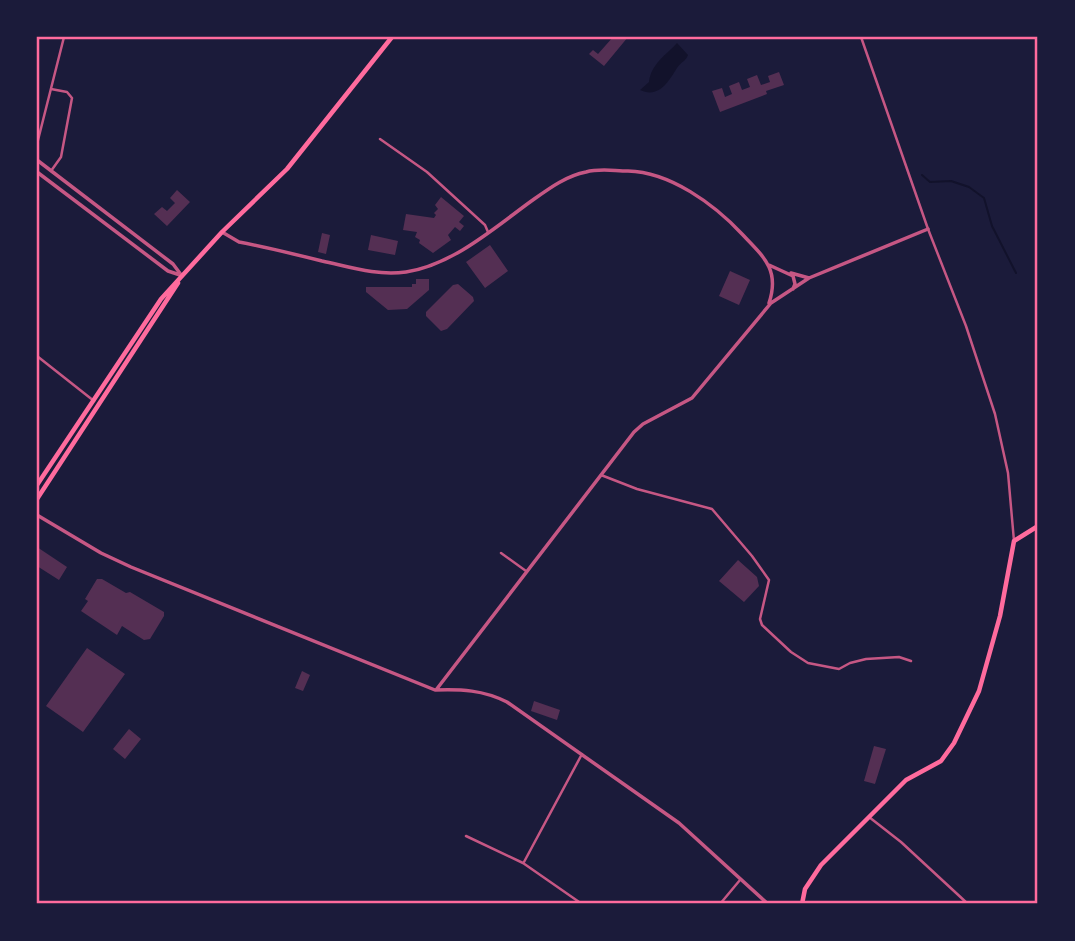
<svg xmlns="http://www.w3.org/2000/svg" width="1075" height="941" font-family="Lora,serif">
	<rect width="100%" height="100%" fill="#1b1b3a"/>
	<path fill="#12122b" d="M677,43L688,55C686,61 681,62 677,68C669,81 659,99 640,90L649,82C651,64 666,55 677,43Z"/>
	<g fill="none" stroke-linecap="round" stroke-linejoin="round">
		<path stroke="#12122b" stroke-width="2" d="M922,175L930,182L951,181L969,187L984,198L992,226L1016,273"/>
	</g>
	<path fill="#542f53" d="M613,37H628L604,66L589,54L593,50L598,54Z
		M779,72L784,85L766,91L767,94L720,112L712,91L722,88L725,97L732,94L729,86L739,82L742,90L750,87L747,79L757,75L761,85L770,82L768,76Z
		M177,190L190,202L167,226L154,214L162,207L167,211L175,203L170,198Z
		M441,197L464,216L459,222L464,226L460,231L455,227L448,235L451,240L433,253L419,243L420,240L415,237L417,232L403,230L406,214L434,218L436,215L434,213L438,209L435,205Z
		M322,233L330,235L326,254L318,252Z
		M371,235L398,241L395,255L368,250Z
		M490,245L508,271L485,288L466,262Z
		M730,271L750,280L739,305L719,296Z
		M416,279H429V290L407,309L388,310L366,292V287H412V284H416Z
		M458,284L473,297L474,301L447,329L441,331L426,316V312L453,285Z
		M37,547L67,567L59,580L37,566Z
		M738,560L757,577L759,586L744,602L719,581Z
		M97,579H102L126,593L130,592L164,612V616L150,639L144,640L122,626L117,635L81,611L88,601L85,599Z
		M87,648L125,674L83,732L46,706Z
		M302,671L310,675L303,691L295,688Z
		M534,701L560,710L557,720L531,711Z
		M129,729L141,739L125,759L113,749Z
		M874,746L886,749L875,784L864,781Z"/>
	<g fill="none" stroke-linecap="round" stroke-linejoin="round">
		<path stroke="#c65784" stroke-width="2.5" d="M861,37L928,229L966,326L995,414L1008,473L1014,541
			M380,139L427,172L485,225L488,232
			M37,144L64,37
			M51,171L61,157L72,98L67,92L51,89
			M37,356L94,401
			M601,475L637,489L712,509L752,556L769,580L760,619L762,625L791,652L808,663L839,669L850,663L866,659L899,657L911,661
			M501,553L526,571
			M869,817L901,842L968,904
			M466,836L523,863L582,904
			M524,862L582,754
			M720,904L740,880"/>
		<path stroke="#c65784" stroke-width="3.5" d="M37,160L173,264L182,276
			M37,172L168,271L180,275
			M222,232L239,242C266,247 294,254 322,261C350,267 376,276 406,272C452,265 493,229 530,202C547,190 565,176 586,172C600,168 614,171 628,171C670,172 714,204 742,234C764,257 780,270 769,303
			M769,265L793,276L795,284L793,289
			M791,273L809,278
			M37,515L101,553L131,567L435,690C461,689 483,690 507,702L679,823L768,904
			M436,690L634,432L643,424L692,398L771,303L809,278L928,229"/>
		<path stroke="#ff6b9d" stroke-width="4.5" d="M37,485L161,299L222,232L287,169L392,37
			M37,499L178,283
			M802,904L805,889L821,865L906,780L941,761L954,743L979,691L1000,616L1014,541L1038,526"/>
	</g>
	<rect width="1075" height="941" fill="none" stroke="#1b1b3a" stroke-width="77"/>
	<rect x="38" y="38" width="998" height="864" fill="none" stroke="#ff6b9d" stroke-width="2.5"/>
</svg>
